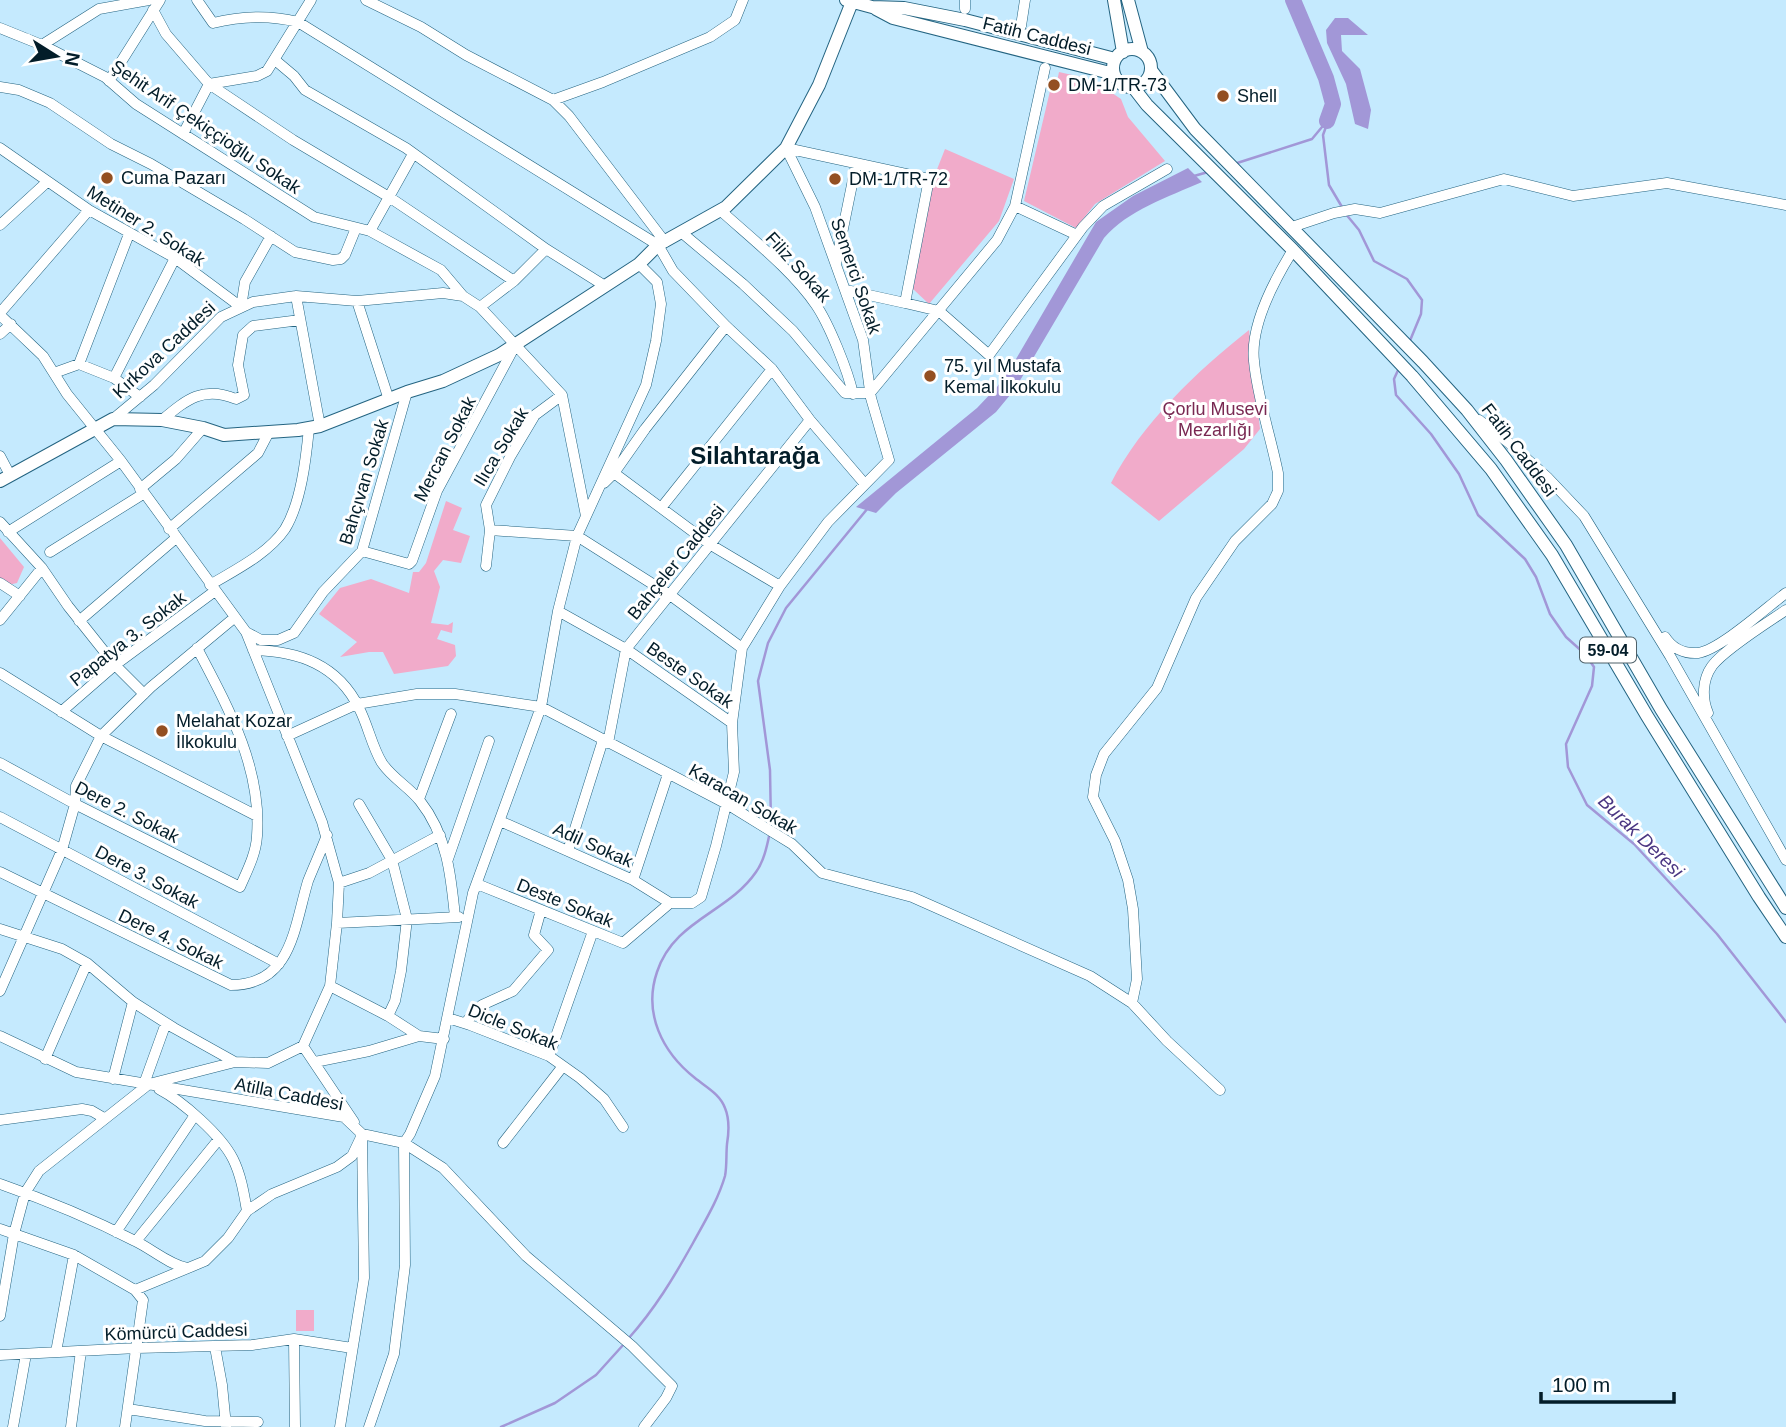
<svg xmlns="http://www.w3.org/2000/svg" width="1786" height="1427" font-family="Helvetica,sans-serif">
	<rect width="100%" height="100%" fill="#c5eafe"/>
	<path fill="#f1abca" d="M1059,72L1081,77L1100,85L1121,99L1128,117L1165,161L1095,204L1076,228L1024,201L1050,91H1055Z
		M945,149L1014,179L999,221L929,304L913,289L934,177Z
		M1249,330L1260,429L1244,449L1159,521L1111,483C1141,424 1198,370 1249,330Z
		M446,501L462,508L453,530L470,536L461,563L443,560L434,571L440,587L431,623L448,625L453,622L452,633L441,630L437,639L455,645L456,656L448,666L394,674L383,652H369L340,657L357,642L319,614L340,588L371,579L409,593L413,572H419L426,563Z
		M0,538L24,567L17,583L8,585L0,579Z
		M296,1310H314V1331H296Z"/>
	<path fill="#a297d7" d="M1335,18H1348L1368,35H1341L1342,51L1360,69L1371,110L1368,129L1355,124L1346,84L1327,43L1326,30Z
		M1188,168L1202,182C1168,197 1128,210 1104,238L1015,389L996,412L896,493L876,513L856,507L977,408L997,387L1016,359L1096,222L1133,196Z"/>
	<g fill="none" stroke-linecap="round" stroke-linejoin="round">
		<path stroke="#a297d7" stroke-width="2.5" d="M1327,124L1323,135L1329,185L1342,207
			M1234,164L1312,139L1327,121
			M1194,176L1208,172
			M1345,213L1359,230L1374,261L1407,279L1422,300L1421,314L1409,343
			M1399,368L1394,379L1396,395L1431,434L1459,474L1478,515L1525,559L1536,577L1550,614L1566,637L1585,654L1594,667L1592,686L1566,744L1568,767L1587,805L1634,844L1717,934L1786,1022
			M771,826L770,770L758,681L768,643L786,608L868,508
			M628,1339C655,1309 674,1277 693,1243C705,1221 718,1200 725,1176C727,1166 726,1154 727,1144C729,1132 730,1120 725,1108C720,1094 706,1087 695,1078C662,1052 643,1013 657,972C674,920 728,913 756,872C764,861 767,846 770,832
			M501,1427L555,1403L596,1375L624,1344"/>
		<path stroke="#a297d7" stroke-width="16" d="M1293,0L1326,78L1333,104L1327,121"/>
		<defs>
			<path id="minor" d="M129,0L132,3L149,0
				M197,0L213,23C241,16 270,15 298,22L658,245L673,271L726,326L772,369L810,420L864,483
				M366,0L421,27L466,55L553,100L569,116L665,242
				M965,9V0
				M153,10L166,34L209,84L293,140L389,197L514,281
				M1021,26L1025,0
				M0,28L42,45L105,77L136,104L314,217L370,231L441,270L463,296
				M42,45L99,9L132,3
				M275,60L294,76L305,90L406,148L546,249L605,286
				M109,81L160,0
				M0,87L19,90L50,103L111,144L151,164L244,219L295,252L333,260L341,259L345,255L356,228
				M553,100L603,82L710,37L735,20L743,0
				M183,134L209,84L257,76L267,71L311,0
				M0,148L89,210L175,258L241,307L245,282L271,236
				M786,148L929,179L905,303L846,290
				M1015,206L1077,235
				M720,210C751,238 793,271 816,305C829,324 848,371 853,394
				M0,225L47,182
				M1292,227L1334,213L1355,209L1380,213L1504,179L1573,196L1667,183L1786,205
				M370,231L413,154
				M681,232L743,284L793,331L845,393H870L997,240L1015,206L1045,68
				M836,263L856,165
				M296,296L320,426
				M357,301L389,400
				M905,303L939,311L989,355L1083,227L1103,206L1167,169
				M480,307L514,281L546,249
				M0,313L89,210
				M0,315L43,356L67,394L121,461L246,632L322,822L339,883L337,923L330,986L303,1046
				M0,334L11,324
				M79,364L129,234
				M54,373L79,364L114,378L140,397
				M114,378L175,258
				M113,419L154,385L221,317L253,302L296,296L357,301L443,293L463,296L480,307L562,395L586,516
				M162,420C186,400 203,385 236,399L244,395L238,365L243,335L253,326L300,320
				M1479,420L1509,443L1547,477L1584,516L1670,656L1786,860
				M0,456L10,475
				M614,473L711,545L780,586
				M604,483L614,473L645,429L726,326
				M140,489L176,459L203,428
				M661,508L772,369
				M0,522L42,568L68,606L115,665L144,694
				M169,529L258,453L269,432
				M490,530L577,536L670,595L742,648
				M8,532L121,461
				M362,551L409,564L412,561L437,491L516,344
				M50,552L143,494
				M486,566L490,530L486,505L510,457L535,415L562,395
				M0,583L20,596
				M210,585C235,570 268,554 285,529C301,503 306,459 309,428
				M558,611L626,649L732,723
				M0,620L42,568
				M79,621L176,538
				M246,632L261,640H278L294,633L323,592L362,551L407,392
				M1665,637C1672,648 1684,654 1698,653C1720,650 1767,607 1786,593
				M253,650C299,651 338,665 359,708C368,725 372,747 382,763C392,778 409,787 420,801C447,835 451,875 455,917
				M0,673L101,736L257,816
				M61,712L115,665L215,591
				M1708,713C1702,699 1702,680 1712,666C1725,649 1767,623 1786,610
				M287,736L357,704L417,694H455L541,707L727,804L792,844L822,873L912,897L1090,976L1132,1003L1167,1041L1220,1090
				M608,743L626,649L810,420
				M0,763L75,804L240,887C247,871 256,854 257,836C262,768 228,707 197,648
				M419,799L451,714
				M359,804L392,860L407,919L401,971L395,1001L388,1016
				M0,817L279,964
				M500,821L633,880L670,903H692L701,897L716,846L734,772L732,723L742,648L780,586L828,522L889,460L871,398L863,340L815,207L786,148
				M568,851L603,740
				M448,859L489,741
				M0,872L231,985C292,985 294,927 308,881C314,866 321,851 327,835
				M633,880L668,774
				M339,883L369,873L440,835
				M477,884L623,943L670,903
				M337,923L459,917
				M0,929L62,949L87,963L133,1002L174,1028L235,1062L268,1063L303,1046L354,1122
				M330,986L388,1016L419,1036L444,1039
				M0,991L62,850L75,804L76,786L101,736L151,687L234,618
				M1132,1003L1137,979L1133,909L1128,880L1115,841L1093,797L1096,775L1104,754L1157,688L1196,598L1235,541L1272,504L1278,491V473C1271,438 1257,396 1254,361C1250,326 1275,279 1293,250
				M448,1018L470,1025L549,1056L580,1078L604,1099L623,1127
				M465,1023L482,1005L513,991L548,950L534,935L541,910
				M0,1036L76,1072L344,1117L362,1134L364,1278L340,1427
				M549,1056L593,931
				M45,1059L87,963
				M315,1062L369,1051L419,1036
				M113,1079L133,1002
				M144,1084L166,1023
				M159,1089C182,1101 221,1135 233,1159C241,1175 244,1194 247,1211
				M0,1120L82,1109L92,1111L104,1118
				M362,1134L404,1143L410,1134L435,1076L473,893L541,707L558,611L577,536L646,385L656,341L661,304L657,282L639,264
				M503,1143L563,1066
				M0,1184C46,1200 92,1219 135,1241C152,1249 168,1264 187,1268
				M0,1229L74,1255L135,1290L143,1300L125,1427
				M116,1232L195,1115
				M136,1241L219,1139
				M135,1290L205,1261L228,1238L247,1211L272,1194L337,1167L352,1156L362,1135
				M0,1316L14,1234L25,1193L39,1171L149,1084L235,1062
				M294,1339L295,1427
				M215,1347L222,1385L226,1426
				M56,1352L74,1255
				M0,1355L137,1348L252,1345L294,1339L352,1348
				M128,1409L205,1421L258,1422
				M13,1427L26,1354
				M71,1427L81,1351
				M369,1427L394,1354L405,1265L404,1143L443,1168L526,1256L632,1346L672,1386L666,1398L644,1427"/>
			<path id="major" d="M846,0L872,7L904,8L965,20L1115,59
				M1114,0L1123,52
				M1128,0L1142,52
				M876,9L893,18L1114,74
				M1113 68a19 19 0 1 1 38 0a19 19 0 1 1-38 0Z
				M1151,70L1195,129L1423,362L1467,410L1506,460L1566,545L1661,709L1786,908
				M1133,87L1147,105L1293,250L1412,376L1491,469L1552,555L1647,716L1759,897L1786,937
				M0,481L113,419L162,420L203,428L224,435L298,430L320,426L407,392L443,381L499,355L639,264L658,245L726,207L786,148L819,85L852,2"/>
		</defs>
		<use href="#minor" stroke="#246481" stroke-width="11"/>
		<use href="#major" stroke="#246481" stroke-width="14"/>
		<use href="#minor" stroke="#fff" stroke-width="10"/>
		<use href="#major" stroke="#fff" stroke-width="12"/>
	</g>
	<g fill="#934f21" stroke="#fff" stroke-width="2.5">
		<circle cx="1054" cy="85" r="7"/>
		<circle cx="1223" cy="96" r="7"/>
		<circle cx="107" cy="178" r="7"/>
		<circle cx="835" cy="179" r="7"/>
		<circle cx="930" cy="376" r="7"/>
		<circle cx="162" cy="731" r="7"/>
	</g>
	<g text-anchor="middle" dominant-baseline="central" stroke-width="6" stroke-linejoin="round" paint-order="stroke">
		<rect fill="#fff" stroke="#4f6169" stroke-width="2" x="1580" y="637.5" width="56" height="25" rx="5"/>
		<g font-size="16" font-weight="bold" fill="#031d29">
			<text x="1608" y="650">59-04</text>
		</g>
		<g font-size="18" fill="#031d29" stroke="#fff">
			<text transform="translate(1037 36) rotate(14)">Fatih Caddesi</text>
			<text transform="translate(206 127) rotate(34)">Şehit Arif Çekiççioğlu Sokak</text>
			<text transform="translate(146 226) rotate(32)">Metiner 2. Sokak</text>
			<text transform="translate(798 267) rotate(48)">Filiz Sokak</text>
			<text transform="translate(856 276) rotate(71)">Semerci Sokak</text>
			<text transform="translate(164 350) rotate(-43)">Kırkova Caddesi</text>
			<text transform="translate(501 447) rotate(-59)">Ilıca Sokak</text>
			<text transform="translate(445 449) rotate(-63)">Mercan Sokak</text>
			<text transform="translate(1519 450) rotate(53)">Fatih Caddesi</text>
			<text transform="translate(364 482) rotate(-73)">Bahçıvan Sokak</text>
			<text transform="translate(676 562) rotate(-51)">Bahçeler Caddesi</text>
			<text transform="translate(128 639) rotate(-38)">Papatya 3. Sokak</text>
			<text transform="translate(690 675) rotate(35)">Beste Sokak</text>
			<text transform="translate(743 799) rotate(30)">Karacan Sokak</text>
			<text transform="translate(127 812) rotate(27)">Dere 2. Sokak</text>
			<text transform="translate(593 845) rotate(24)">Adil Sokak</text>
			<text transform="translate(147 877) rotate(28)">Dere 3. Sokak</text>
			<text transform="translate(565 903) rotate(22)">Deste Sokak</text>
			<text transform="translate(171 939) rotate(26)">Dere 4. Sokak</text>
			<text transform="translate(513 1027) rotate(22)">Dicle Sokak</text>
			<text transform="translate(289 1094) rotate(11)">Atilla Caddesi</text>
			<text transform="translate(176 1332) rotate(-2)">Kömürcü Caddesi</text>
		</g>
		<g font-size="18" fill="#031d29" stroke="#fff" text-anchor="start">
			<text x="1068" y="85">DM-1/TR-73</text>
			<text x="1237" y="96">Shell</text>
			<text x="121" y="178">Cuma Pazarı</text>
			<text x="849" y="179">DM-1/TR-72</text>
			<text x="944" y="366">75. yıl Mustafa<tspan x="944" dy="21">Kemal İlkokulu</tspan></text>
			<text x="176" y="721">Melahat Kozar<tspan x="176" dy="21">İlkokulu</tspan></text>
		</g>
		<g font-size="18" fill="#792852" stroke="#fff">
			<text x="1215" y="409">Çorlu Musevi<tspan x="1215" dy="21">Mezarlığı</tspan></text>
		</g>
		<g font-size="19" font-style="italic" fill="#4a3682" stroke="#fff">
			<text transform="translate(1641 836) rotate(44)">Burak Deresi</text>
		</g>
		<g font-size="24" font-weight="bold" fill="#031d29" stroke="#fff">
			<text x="755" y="455">Silahtarağa</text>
		</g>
	</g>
	<g transform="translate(56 56) rotate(101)" stroke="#ffffff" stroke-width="5" paint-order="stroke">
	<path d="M0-5L12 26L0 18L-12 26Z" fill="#031d29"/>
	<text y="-10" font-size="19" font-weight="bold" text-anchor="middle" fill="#031d29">N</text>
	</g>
	<path d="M1541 1392v10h133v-10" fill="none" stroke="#031d29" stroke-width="3.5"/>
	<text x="1552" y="1392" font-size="21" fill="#031d29" stroke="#ffffff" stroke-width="5" paint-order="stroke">100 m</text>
</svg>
